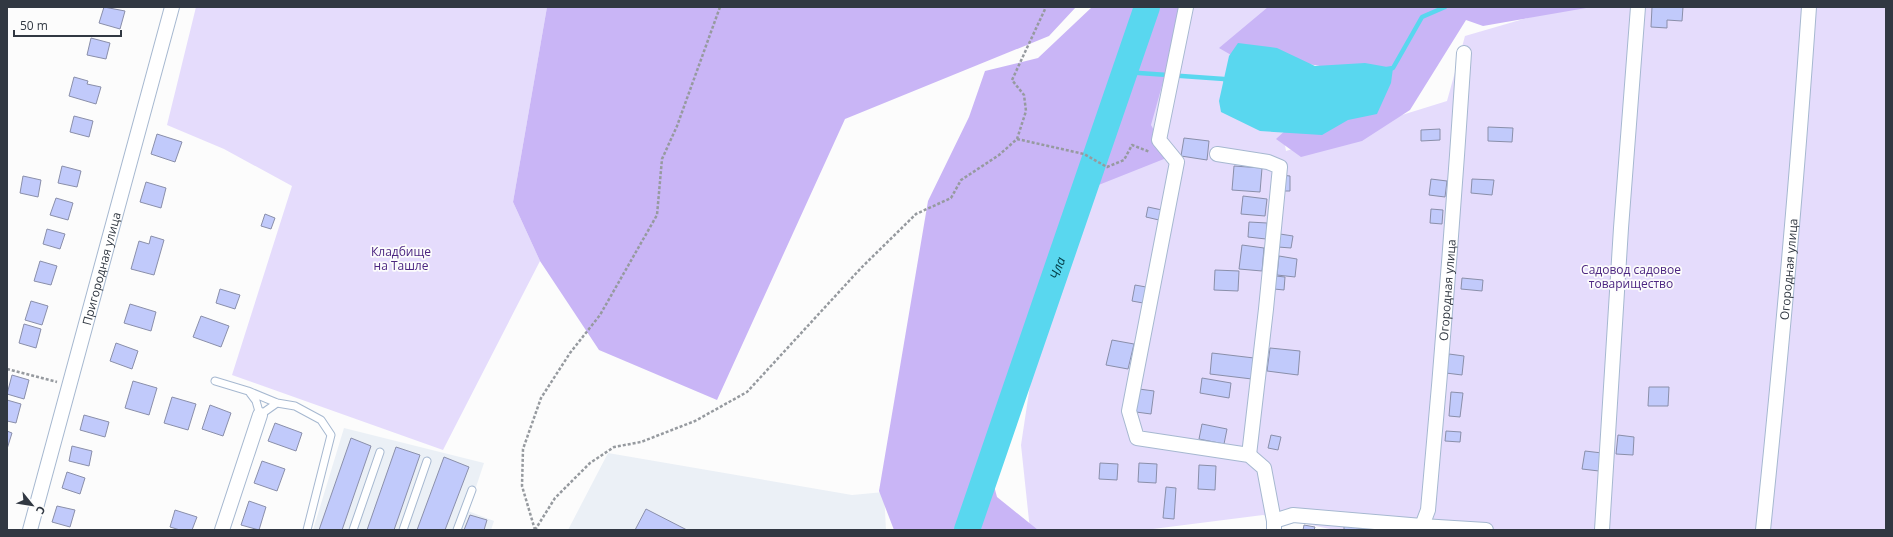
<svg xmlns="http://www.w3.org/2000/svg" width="1893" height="537" font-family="'Open Sans',sans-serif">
	<rect width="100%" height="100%" fill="#fcfcfc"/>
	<path fill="#ebf0f6" d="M344,428L484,463L468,511L494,521L491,530H313Z
		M608,453L852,495L884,492L886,530H568Z"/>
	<path fill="#e5dcfc" d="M196,7H547L513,202L540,261L443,450L232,375L292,186L224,149L167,125Z
		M1133,7H1290L1270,56L1286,151L1447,101L1465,36L1565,7H1886V530H1335L1263,515L1145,530H1030L1021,445L1063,166Z"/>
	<path fill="#c9b5f6" d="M547,7H1076L1049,36L845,119L717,400L599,350L540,261L513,202Z
		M1092,7H1184L1151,125L1169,157L1091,188L1003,459L990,471L997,497L1038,530H894L879,491L928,201L969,117L985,71L1038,58Z
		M1268,7H1592L1483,26L1466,20L1410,110L1362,141L1301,157L1276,139L1289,127L1337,69L1308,64L1238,59L1219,48Z"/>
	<path fill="#59d7ef" d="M1238,43L1277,48L1315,66L1365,63L1393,68L1391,83L1377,114L1348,120L1322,135L1260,131L1221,112L1219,101L1229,56Z"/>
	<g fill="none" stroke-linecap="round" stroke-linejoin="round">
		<path stroke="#59d7ef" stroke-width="4.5" d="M1387,69L1393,68L1422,17L1445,7
			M1125,72L1224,79L1227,82"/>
		<path stroke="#59d7ef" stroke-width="26" id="s1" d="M967,530L1147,7"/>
	</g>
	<path fill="#c1cafb" stroke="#8a8faa" d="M104,7L125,11L120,29L99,23Z
		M1652,7H1683L1682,21L1667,20V28L1651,27Z
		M91,38L110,43L106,59L87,55Z
		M74,77L88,81L87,84L101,87L96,104L69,96Z
		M74,116L93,121L89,137L70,132Z
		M1488,127L1513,128L1512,142L1488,141Z
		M1440,129V140L1421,141V130Z
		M157,134L182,142L175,162L151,154Z
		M1184,138L1209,141L1207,160L1181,156Z
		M62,166L81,171L77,187L58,183Z
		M1234,166L1262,168L1260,192L1232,190Z
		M1281,175L1290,176V191H1281Z
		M23,176L41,180L38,197L20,193Z
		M1431,179L1447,181L1445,197L1429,195Z
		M1472,179L1494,180L1492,195L1471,193Z
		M146,182L166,188L161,208L140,202Z
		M1243,196L1267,199L1265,216L1241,214Z
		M56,198L73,203L68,220L50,215Z
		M1148,207L1162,210L1159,220L1146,217Z
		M1431,209L1443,210L1442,224L1430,223Z
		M265,214L275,218L271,229L261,226Z
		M1249,222L1267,223L1266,239L1248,237Z
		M47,229L65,234L60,249L43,244Z
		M1280,234L1293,236L1291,248L1278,247Z
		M151,236L164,240L154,275L131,269L139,241L149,244Z
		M1242,245L1264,248L1262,271L1239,269Z
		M1279,256L1297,259L1295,277L1277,275Z
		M40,261L57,266L51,285L34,281Z
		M1215,270L1239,271L1238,291L1214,290Z
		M1276,276L1285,277L1284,290L1274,289Z
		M1462,278L1483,280L1482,291L1461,289Z
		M1135,285L1146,287L1143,303L1132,301Z
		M220,289L240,295L235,309L216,303Z
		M31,301L48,306L42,325L25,320Z
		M130,304L156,312L151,331L124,323Z
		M201,316L229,326L221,347L193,337Z
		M24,324L41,329L36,348L19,343Z
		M1112,340L1134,344L1128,369L1106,365Z
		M116,343L138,351L132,369L110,361Z
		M1270,348L1300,351L1298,375L1267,371Z
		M1212,353L1254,358L1252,379L1210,374Z
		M1449,354L1464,356L1462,375L1446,373Z
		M12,375L29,380L24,399L7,394Z
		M1202,378L1231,383L1229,398L1200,393Z
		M133,381L157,388L149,415L125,408Z
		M1649,387H1669L1668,406H1648Z
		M1139,389L1154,391L1151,414L1136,412Z
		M1451,392L1463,393L1460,417L1449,416Z
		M172,397L196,404L188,430L164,423Z
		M7,400L21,404L16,423L7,421Z
		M210,405L231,413L223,436L202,429Z
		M84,415L109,422L105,437L80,430Z
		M275,423L302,433L296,451L268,441Z
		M1202,424L1227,429L1224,444L1199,439Z
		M7,431L12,433L7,449Z
		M1446,431L1461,432L1460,442L1445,441Z
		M1271,435L1281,437L1278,450L1268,448Z
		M1618,435L1634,437L1633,455L1616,454Z
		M351,438L371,446L342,530H319Z
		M72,446L92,451L89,466L69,461Z
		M396,447L420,455L394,530H367Z
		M1585,451L1602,453L1599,471L1582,469Z
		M444,457L469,467L445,530H417Z
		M262,461L285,469L277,491L254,483Z
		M1100,463L1118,464L1117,480L1099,479Z
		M1139,463L1157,464L1156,483L1138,482Z
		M1199,465L1216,466L1215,490L1198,489Z
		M67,472L85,478L80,494L62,488Z
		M1166,487L1176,488L1174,519L1163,518Z
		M249,501L266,507L259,530L241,525Z
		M57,506L75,510L70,527L52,522Z
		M646,509L687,530H635Z
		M175,510L197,517L192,530H180L170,527Z
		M470,515L487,520L484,530H464Z
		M1304,525L1315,527L1314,530H1303Z
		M1344,526L1367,529V530H1344Z"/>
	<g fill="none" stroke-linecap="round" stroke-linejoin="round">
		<defs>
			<path id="service" d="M215,381L248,391L277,403L295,406L321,420L331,435L307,530
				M250,393L256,401L260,415L277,403
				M353,530L380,452
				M403,530L427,461
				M457,530L472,490"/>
			<g id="minor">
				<path d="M1186,7L1159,140L1177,162L1129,411L1137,438L1249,455L1264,468L1274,521V530"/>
				<path d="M1217,154L1268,162L1280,167L1266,309L1249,455"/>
				<path d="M1274,521L1293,515L1422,526L1486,530"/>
				<path id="s2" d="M1422,526L1428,510C1442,358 1454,206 1464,53"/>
				<path id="s3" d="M30,530L172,7"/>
				<path d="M222,530L260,415"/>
				<path d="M1602,530L1621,228L1638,7"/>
				<path id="s4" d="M1763,530C1781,356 1797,182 1809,7"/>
			</g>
		</defs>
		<use href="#service" stroke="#a6b8d0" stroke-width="9"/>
		<use href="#minor" stroke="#a6b8d0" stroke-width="16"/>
		<path stroke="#969a9f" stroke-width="2.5" stroke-dasharray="3 2" stroke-linecap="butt" d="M1017,139L1084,154L1107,167L1124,160L1132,145L1150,152
			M7,369L57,382
			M535,530L555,498L590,463L614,447L641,442L695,421L747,392L861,268L916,214L951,198L961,180L999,155L1017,139L1026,111L1024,95L1012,80L1046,7
			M535,530L522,486L523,449L541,398L570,353L600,315L657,215L662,159L677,126L720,7"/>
		<use href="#service" stroke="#fff" stroke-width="7"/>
		<use href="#minor" stroke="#fff" stroke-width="14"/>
	</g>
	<g text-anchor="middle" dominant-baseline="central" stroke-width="3.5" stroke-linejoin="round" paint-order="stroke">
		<g font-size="12" fill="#4c2681" stroke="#fcfcfc">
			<text x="401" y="251">Кладбище<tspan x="401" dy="14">на Ташле</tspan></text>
			<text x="1631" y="269">Садовод садовое<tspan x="1631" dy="14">товарищество</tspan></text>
		</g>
		<g font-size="12" fill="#313842" stroke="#fcfcfc">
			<text stroke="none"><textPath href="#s3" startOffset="271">Пригородная улица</textPath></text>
			<text stroke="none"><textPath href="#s4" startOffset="262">Огородная улица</textPath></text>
			<text stroke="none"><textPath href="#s2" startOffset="238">Огородная улица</textPath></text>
		</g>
		<g font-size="13" font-style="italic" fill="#05414b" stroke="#fcfcfc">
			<text stroke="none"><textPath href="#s1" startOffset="277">Чла</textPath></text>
		</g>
	</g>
	<rect width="1893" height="537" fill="none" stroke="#313842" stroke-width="16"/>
	<g transform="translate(32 505) rotate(120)" stroke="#fcfcfc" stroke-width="3" paint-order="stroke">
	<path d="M0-3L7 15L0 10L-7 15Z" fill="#313842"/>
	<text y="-6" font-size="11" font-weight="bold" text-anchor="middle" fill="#313842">С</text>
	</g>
	<path d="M14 30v6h107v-6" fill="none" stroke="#313842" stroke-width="2"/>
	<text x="20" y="30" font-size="12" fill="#313842" stroke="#fcfcfc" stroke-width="3" paint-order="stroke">50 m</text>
</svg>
